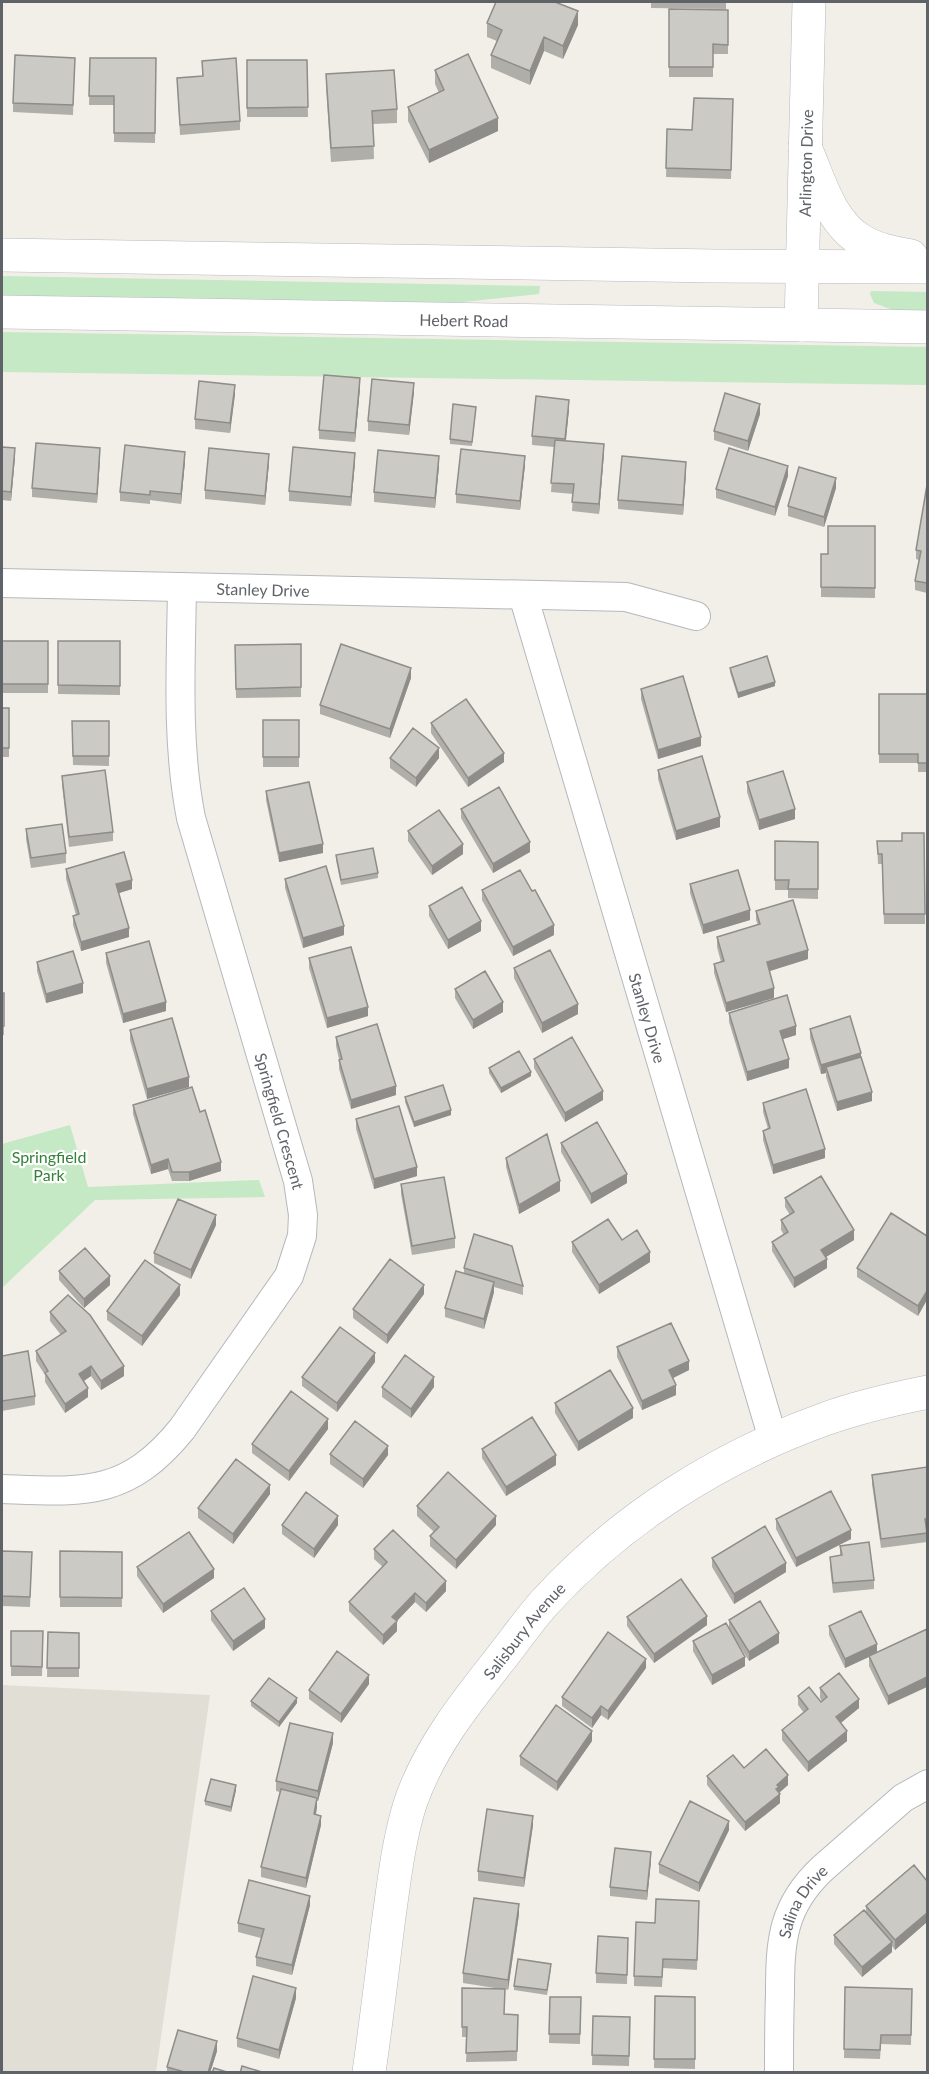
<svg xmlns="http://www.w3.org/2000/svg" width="929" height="2074" font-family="Lato,sans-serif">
	<rect width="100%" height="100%" fill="#f1efe8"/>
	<path fill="#e1ded6" d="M2,1685L210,1695L156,2072H2Z"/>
	<path fill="#c5e8c5" d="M2,276L540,286L539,294L454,303L2,297Z
		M871,291L927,292V313L893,310L874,303L870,294Z
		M2,332L928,347L927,385L2,372Z
		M70,1125L88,1187L259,1180L265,1197L95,1200L2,1288V1144Z"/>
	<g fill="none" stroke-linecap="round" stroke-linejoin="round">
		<defs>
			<g id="minor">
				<path id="s1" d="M2,583L626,597L696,616"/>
				<path id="s2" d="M523,595L773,1439"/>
				<path d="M2,1489C82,1492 126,1498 182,1429L289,1276L302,1236L303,1215L298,1181L191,818C176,742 181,664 182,587"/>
				<path id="s3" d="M779,2072C779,2046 779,2020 780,1994C780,1941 782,1906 823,1868L903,1798L928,1784"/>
			</g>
			<g id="tertiary">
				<path id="s4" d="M801,325L809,2"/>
				<path id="s5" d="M369,2072C376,2023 382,1974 388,1924C394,1883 398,1841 411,1801C430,1748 463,1706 497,1663C513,1643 528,1621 545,1602C621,1519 719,1457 825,1419C858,1407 893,1399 928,1392"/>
			</g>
			<g id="secondary">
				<path d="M805,147C819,179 830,223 862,241C877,250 895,253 911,256"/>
				<path d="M2,255L716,266L928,267"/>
				<path id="s6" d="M2,312L928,327"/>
			</g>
		</defs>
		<use href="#minor" stroke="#b5b8bc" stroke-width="30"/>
		<use href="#tertiary" stroke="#b5b8bc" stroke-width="34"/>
		<use href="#secondary" stroke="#b6babf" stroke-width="34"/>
		<use href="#minor" stroke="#fff" stroke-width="28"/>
		<use href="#tertiary" stroke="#fff" stroke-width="33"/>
		<use href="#secondary" stroke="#fff" stroke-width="33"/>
	</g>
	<path fill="#afaea9" d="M651,2H726V9L651,8Z
		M669,9L728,10V54H713V77H669Z
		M487,23L578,25L563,59L544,51L530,85L491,68V55L497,41L487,37Z
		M75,58L73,115L13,112V103Z
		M90,58H156L155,143L114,142V105H89Z
		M247,60H307L308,117H247Z
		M202,61L240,121V130L180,135L177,78L202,76Z
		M435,70L498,131L429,163L408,121V107L439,93L435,84Z
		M326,74L397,109V123L373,124L374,159L331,162L326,87Z
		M733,99L731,179L666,177L667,129L692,130Z
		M360,388L355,442L319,439V430Z
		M414,392L409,435L368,431V421Z
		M235,394L230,433L195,429V419Z
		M569,409L566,441L604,453L599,514L572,511L573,494L551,492L554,447L532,445V436Z
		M476,411L472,446L450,444V439Z
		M760,414L748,451L714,440V431Z
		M2,447L15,457L11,501L2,500Z
		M100,458L97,503L32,497V488Z
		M185,461L181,504L150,500V504L120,501V492Z
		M355,462L351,506L289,501V491Z
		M269,463L265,505L205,499V490Z
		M525,465L520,510L456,503V494Z
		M439,466L435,508L374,502V492Z
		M686,472L683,515L618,509V500Z
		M788,476L775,516L716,498V489Z
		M927,485V593L915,590V581L919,560L916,559V550Z
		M836,488L824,527L788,516V506Z
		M875,526V598L821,597V554H828Z
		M2,641H48V693H2Z
		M58,641H120V695L58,694Z
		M301,644V697L236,698L235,645Z
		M730,668L775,686L738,698L730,672Z
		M411,678L390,738L320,714V705Z
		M641,689L701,746L658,759L641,699Z
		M879,694H927V772H918V763H879Z
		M2,708H9V757H2Z
		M263,720H299V767H263Z
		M72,721H109V766L73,765Z
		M431,723L504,762L468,787L431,733Z
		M390,758H439L416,787L390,768Z
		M658,770L720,827L676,840L658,779Z
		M62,776L113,832V841L69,847L62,785Z
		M747,782L795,819L759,830L747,792Z
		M266,791L323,853L279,862L266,800Z
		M461,809L530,852L493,873L461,818Z
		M26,829L66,853V863L31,868L26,839Z
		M408,831L463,854L432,875L408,841Z
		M924,833L925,924H884L882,864H878L877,841H902Z
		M775,841L818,842V899L788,898V890H775Z
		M336,855L378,873V878L341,885L336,860Z
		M66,869L132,889L119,893L129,937L81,951L73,925V916L76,915L66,879Z
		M285,879L344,935L303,948L285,888Z
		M690,884L750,920L703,934L690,893Z
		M482,890L554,935L513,956L482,900Z
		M429,906L481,931L448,949L429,916Z
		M756,911L808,959L769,971L774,998L726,1012L714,973V964L721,962L717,947V937L758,925L756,920Z
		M106,953L166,1011L123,1023L106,963Z
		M309,958L368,1016L327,1028L309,968Z
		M37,962L83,993L46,1003L37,971Z
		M514,968L578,1014L542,1033L514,978Z
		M455,989L503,1012L473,1029L455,998Z
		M2,993H4V1035H2Z
		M729,1013L796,1035L783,1039L789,1068L747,1081L729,1022Z
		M810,1029L861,1057L872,1101L837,1111L826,1077V1073L821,1074L810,1038Z
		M130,1030L189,1087L147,1099L130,1040Z
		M336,1037L396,1095L351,1109L339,1069V1059L336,1046Z
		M534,1059L603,1100L565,1122L534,1068Z
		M489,1068L531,1076L501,1093L489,1073Z
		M405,1097L451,1115L414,1127L405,1102Z
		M763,1103L825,1158L773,1174L763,1140V1131L768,1129L763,1112Z
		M133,1105L221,1171L189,1181H172L168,1169L151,1174L133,1114Z
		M356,1119L417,1176L374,1189L356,1129Z
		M561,1143L627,1183L591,1204L561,1152Z
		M506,1158L560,1191L519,1214L506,1167Z
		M401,1184L455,1238V1248L412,1255L401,1194Z
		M785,1198L854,1240L826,1257L827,1268L794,1288L772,1251V1242L784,1235L781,1230V1220L790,1215L785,1207Z
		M216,1225L191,1279L154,1263V1253Z
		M927,1236L918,1316L857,1277V1268Z
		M572,1242L650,1262L599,1294L572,1252Z
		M464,1268L523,1286V1295L494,1287V1292L484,1329L445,1317V1308L464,1273Z
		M59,1271L110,1285L84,1308L59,1280Z
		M424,1294L387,1344L353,1318V1309Z
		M180,1295L142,1346L107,1320V1311Z
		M50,1312L124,1376L101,1390L91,1376L84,1381L88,1397L65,1413L45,1382V1375L36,1361V1351L61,1335L50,1321Z
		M617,1347L689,1370L673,1378L676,1395L642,1410L617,1357Z
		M2,1356L35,1396V1405L2,1411Z
		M375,1362L337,1412L302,1386V1377Z
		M382,1387H434L411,1418L382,1397Z
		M555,1403L633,1418L578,1451L555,1413Z
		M328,1429L289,1481L252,1453V1444Z
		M482,1449L556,1465L506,1496L482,1458Z
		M330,1454L388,1455L363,1488L330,1464Z
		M927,1467V1542L881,1548L872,1484V1475Z
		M270,1494L233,1544L198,1518V1508Z
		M417,1506L496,1525L456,1569L430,1546V1536L434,1532L417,1516Z
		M776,1519L851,1539L796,1567L776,1529Z
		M282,1525H338L314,1558L282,1534Z
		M840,1546L874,1580V1589L833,1593L830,1566V1557L840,1555Z
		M374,1549L446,1591L426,1612L415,1602L397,1621V1631L383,1645L349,1611V1602L383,1567L374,1559Z
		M2,1551L32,1552L30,1607L2,1606Z
		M60,1551L122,1552V1607H60Z
		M712,1558L786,1572L734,1604L712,1567Z
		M137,1567L214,1578L163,1613L137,1576Z
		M211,1611L265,1628L233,1651L211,1620Z
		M627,1617L707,1625L654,1663L627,1626Z
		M729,1620L779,1643L749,1661L737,1642L745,1666L712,1685L693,1651V1641L729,1628Z
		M829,1626L877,1653L927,1629L888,1705L869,1666V1657L845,1668L829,1635Z
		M11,1631H43L42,1676H11Z
		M48,1632L79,1633V1677H47Z
		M646,1668L608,1720L601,1715L592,1728L562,1706V1697Z
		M369,1684L341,1723L309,1699V1690Z
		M820,1688L859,1708L840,1723L847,1741L808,1772L782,1740V1730L804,1713L798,1705V1696L821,1702L822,1701L820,1698Z
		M251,1701L297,1703L279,1727L251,1706Z
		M592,1741L557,1791L520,1765V1756Z
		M333,1743L318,1801H317V1807L316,1815L321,1825L306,1888L261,1877V1867L280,1792L276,1791V1781Z
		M744,1768L788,1785L779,1792L780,1803L745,1831L707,1785V1776Z
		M236,1790L231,1812L205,1805V1801Z
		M533,1825L524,1887L478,1881V1871Z
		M729,1830L699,1892L659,1873V1864Z
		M651,1861L647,1900L610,1896V1887Z
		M927,1881V1922L895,1950L892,1946V1952L862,1977L834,1944V1935L866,1911V1906Z
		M310,1905L292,1975L256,1966V1957L261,1938L238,1932V1923Z
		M699,1910L697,1970L663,1968L662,1987L634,1986V1976L655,1923Z
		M519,1914L508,1990L505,1989L504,2014L518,2015L517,2061L466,2062L467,2037H462V1988L501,1989L463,1983V1973Z
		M628,1947L627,1984L596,1983V1973Z
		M551,1969L547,1995L514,1990V1986Z
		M845,1987L912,1989L911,2045L881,2044L880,2059L844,2058Z
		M655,1996L695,1997V2069L654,2068Z
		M550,1997H581L580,2044L549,2043Z
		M296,1998L279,2059L237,2047V2038Z
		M593,2016L630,2017L629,2066L592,2065Z
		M217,2051L210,2073H167V2067Z"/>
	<path fill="#8f8d8a" d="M578,11V25L563,59V46Z
		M544,37V51L530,85V71Z
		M498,118V131L429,163V150Z
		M360,378V388L355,442V433Z
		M414,383V392L409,435V425Z
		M235,385V394L230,433V423Z
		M569,400V409L565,448V439Z
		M760,404V414L748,451V441Z
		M604,444V453L599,514V504Z
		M15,448V457L11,501V492Z
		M100,448V458L97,503V494Z
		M185,452V461L181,504V494Z
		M355,453V462L351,506V497Z
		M269,454V463L265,505V496Z
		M439,456V466L435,508V498Z
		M525,456V465L520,510V501Z
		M686,462V472L683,515V505Z
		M788,466V476L775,516V507Z
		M836,478V488L824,527V517Z
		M411,668V678L390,738V729Z
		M775,682V686L738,698V693Z
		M701,737V746L658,759V750Z
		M439,748V758L416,787V778Z
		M504,753V762L468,787V778Z
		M795,809V819L759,830V820Z
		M720,817V827L676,840V831Z
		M530,842V852L493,873V864Z
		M323,844V853L279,862V853Z
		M463,844V854L432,875V866Z
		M132,880V889L116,894V884Z
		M750,910V920L703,934V925Z
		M481,921V931L448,949V940Z
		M554,925V935L513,956V947Z
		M344,926V935L303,948V938Z
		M129,928V937L81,951V942Z
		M808,950V959L767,972V962Z
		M83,983V993L46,1003V994Z
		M774,988V998L726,1012V1003Z
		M166,1002V1011L123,1023V1014Z
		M503,1002V1012L473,1029V1020Z
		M578,1004V1014L542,1033V1023Z
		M368,1007V1016L327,1028V1018Z
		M796,1026V1035L780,1040V1031Z
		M861,1053V1062L826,1067V1073L821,1074V1065Z
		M789,1059V1068L747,1081V1072Z
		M531,1072V1076L501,1093V1088Z
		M189,1077V1087L147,1099V1089Z
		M396,1086V1095L351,1109V1100Z
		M603,1091V1100L565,1122V1113Z
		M872,1092V1101L837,1111V1102Z
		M451,1110V1115L414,1127V1122Z
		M825,1149V1158L773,1174V1165Z
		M168,1159V1169L151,1174V1165Z
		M221,1162V1171L189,1181V1172Z
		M417,1167V1176L374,1189V1179Z
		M627,1174V1183L591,1204V1194Z
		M560,1181V1191L519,1214V1205Z
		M216,1215V1225L191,1279V1270Z
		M854,1230V1240L821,1260V1250Z
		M650,1252V1262L599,1294V1285Z
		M827,1259V1268L794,1288V1278Z
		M110,1276V1285L84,1308V1299Z
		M494,1282V1292L484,1329V1319Z
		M180,1285V1295L142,1346V1336Z
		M424,1285V1294L387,1344V1335Z
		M927,1291V1300L918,1316V1306Z
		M375,1353V1362L337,1412V1403Z
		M689,1361V1370L669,1380V1370Z
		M91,1366V1376L79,1384V1374Z
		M124,1366V1376L101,1390V1381Z
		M434,1377V1387L411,1418V1409Z
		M676,1385V1395L642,1410V1401Z
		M88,1388V1397L65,1413V1404Z
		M633,1408V1418L578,1451V1442Z
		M328,1419V1429L289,1481V1471Z
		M388,1446V1455L363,1488V1479Z
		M556,1455V1465L506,1496V1487Z
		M270,1485V1494L233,1544V1534Z
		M338,1516V1525L314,1558V1549Z
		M496,1516V1525L456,1569V1560Z
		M851,1530V1539L796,1567V1558Z
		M786,1563V1572L734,1604V1594Z
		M214,1569V1578L163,1613V1604Z
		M446,1581V1591L426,1612V1603Z
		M415,1593V1602L393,1625L397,1621V1631L383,1645V1635L392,1617Z
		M707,1616V1625L654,1663V1654Z
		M265,1619V1628L233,1651V1641Z
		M779,1633V1643L749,1661V1652Z
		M877,1644V1653L845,1668V1659Z
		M745,1657V1666L712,1685V1675Z
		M646,1659V1668L608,1720V1711Z
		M369,1675V1684L341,1723V1714Z
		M927,1677V1687L888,1705V1696Z
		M297,1698V1703L279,1727V1722Z
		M859,1699V1708L836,1727V1717Z
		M601,1706V1715L592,1728V1718Z
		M592,1731V1741L557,1791V1782Z
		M847,1731V1741L808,1772V1762Z
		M333,1733V1743L318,1801V1791Z
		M788,1775V1785L779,1793L780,1794V1803L745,1831V1822L777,1785Z
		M236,1785V1790L231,1812V1807Z
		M317,1798V1807L314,1823V1814Z
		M321,1816V1825L306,1888V1878Z
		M533,1816V1825L524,1887V1878Z
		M729,1821V1830L699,1892V1883Z
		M651,1852V1861L647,1900V1891Z
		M310,1896V1905L292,1975V1965Z
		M519,1904V1914L508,1990V1980Z
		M927,1913V1922L895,1950V1940Z
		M892,1942V1952L862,1977V1967Z
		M296,1988V1998L279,2059V2050Z
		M217,2041V2051L210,2073H208Z"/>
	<path fill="#cccac5" stroke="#8f8d8a" stroke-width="1.5" d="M496,2H555L578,11L563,46L544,37L530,71L491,55L502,30L487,23Z
		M669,9L728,10V45L713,44V67H669Z
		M468,54L498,118L429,150L408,107L444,90L435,70Z
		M15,55L75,58L73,105L13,103Z
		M90,58H156L155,133H114V96H89Z
		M236,58L240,121L180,125L177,78L203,76L202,61Z
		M247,60H307L308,107L247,108Z
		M394,70L397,109L372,111L374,146L331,148L326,74Z
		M694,98L733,99L731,170L666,168L667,129L692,130Z
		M324,375L360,378L355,433L319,430Z
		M372,379L414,383L409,425L368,421Z
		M199,381L235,385L230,423L195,419Z
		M725,393L760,404L748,441L714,431Z
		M536,396L569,400L565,439L532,436Z
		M453,404L476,407L472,442L450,439Z
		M555,440L604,444L599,504L572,502L574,484L551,483Z
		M36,443L100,448L97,494L32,488Z
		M125,445L185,452L181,494L150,491V495L120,492Z
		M2,447L15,448L11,492L2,491Z
		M293,447L355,453L351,497L289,491Z
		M209,448L269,454L265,496L205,490Z
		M729,448L788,466L775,507L716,489Z
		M461,449L525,456L520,501L456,494Z
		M378,450L439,456L435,498L374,492Z
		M622,456L686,462L683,505L618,500Z
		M799,467L836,478L824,517L788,506Z
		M927,485V583L915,581L921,551L916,550Z
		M828,526H875V588L821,587V554H828Z
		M2,641H48V684H2Z
		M58,641H120V686L58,685Z
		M301,644V687L236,689L235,645Z
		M341,644L411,668L390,729L320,705Z
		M767,656L775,682L738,693L730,668Z
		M683,676L701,737L658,750L641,689Z
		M879,694H927V763H918V754H879Z
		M466,699L504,753L468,778L431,723Z
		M2,708H9V748H2Z
		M263,720H299V757H263Z
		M72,721H109V756H73Z
		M413,728L439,748L416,778L390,758Z
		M702,756L720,817L676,831L658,770Z
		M105,770L113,832L69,837L62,776Z
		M783,771L795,809L759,820L747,782Z
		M309,782L323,844L279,853L266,791Z
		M499,787L530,842L493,864L461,809Z
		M439,810L463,844L432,866L408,831Z
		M62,824L66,853L31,858L26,829Z
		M902,833H924L925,914H884L882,854H878L877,841H902Z
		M775,841L818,842V889H788L789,880H775Z
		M373,848L378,873L341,880L336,855Z
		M124,852L132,880L116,884L129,928L81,942L73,916L79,914L66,869Z
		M326,866L344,926L303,938L285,879Z
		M520,870L532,891L535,890L554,925L513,947L482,890Z
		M738,870L750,910L703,925L690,884Z
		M462,887L481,921L448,940L429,906Z
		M793,900L808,950L767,962L774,988L726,1003L714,964L724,961L717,937L760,924L756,911Z
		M149,941L166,1002L123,1014L106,953Z
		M351,947L368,1007L327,1018L309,958Z
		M550,950L578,1004L542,1023L514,968Z
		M73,951L83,983L46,994L37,962Z
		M485,971L503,1002L473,1020L455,989Z
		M2,993H4V1026H2Z
		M787,995L796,1026L780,1031L789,1059L747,1072L729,1013Z
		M850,1016L861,1053L821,1065L810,1029Z
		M172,1018L189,1077L147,1089L130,1030Z
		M377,1024L396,1086L351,1100L339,1060L342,1059L336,1037Z
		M572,1037L603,1091L565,1113L534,1059Z
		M519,1051L531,1072L501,1088L489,1068Z
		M861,1057L872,1092L837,1102L826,1067Z
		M443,1085L451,1110L414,1122L405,1097Z
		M192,1087L200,1112L205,1110L221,1162L189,1172H172L168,1159L151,1165L133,1105Z
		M806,1089L825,1149L773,1165L763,1131L770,1128L763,1103Z
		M399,1106L417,1167L374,1179L356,1119Z
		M597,1122L627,1174L591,1194L561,1143Z
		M547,1134L560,1181L519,1205L506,1158Z
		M821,1176L854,1230L821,1250L827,1259L794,1278L772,1242L788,1232L781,1220L794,1212L785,1198Z
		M444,1177L455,1238L412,1246L401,1184Z
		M178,1199L216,1215L191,1270L154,1253Z
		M891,1213L927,1236V1291L918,1306L857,1268Z
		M608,1219L622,1240L637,1230L650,1252L599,1285L572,1242Z
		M474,1234L512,1246L523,1286L464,1268Z
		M85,1248L110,1276L84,1299L59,1271Z
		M390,1259L424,1285L387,1335L353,1309Z
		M145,1260L180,1285L142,1336L107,1311Z
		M456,1271L494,1282L484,1319L445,1308Z
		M68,1295L90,1315L124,1366L101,1381L91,1366L79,1374L88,1388L65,1404L45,1373L48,1371L36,1351L66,1331L50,1312Z
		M671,1323L689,1361L669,1370L676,1385L642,1401L617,1347Z
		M340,1327L375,1353L337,1403L302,1377Z
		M28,1351L35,1396L2,1401V1356Z
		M405,1355L434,1377L411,1409L382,1387Z
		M610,1370L633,1408L578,1442L555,1403Z
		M291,1391L328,1419L289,1471L252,1444Z
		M532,1417L556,1455L506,1487L482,1449Z
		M355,1421L388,1446L363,1479L330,1454Z
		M236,1459L270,1485L233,1534L198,1508Z
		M927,1467V1519H925L927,1533L881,1539L872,1475Z
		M448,1472L496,1516L456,1560L430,1536L439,1527L417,1506Z
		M831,1491L851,1530L796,1558L776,1519Z
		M306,1492L338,1516L314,1549L282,1525Z
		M765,1526L786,1563L734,1594L712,1558Z
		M393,1530L446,1581L426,1603L415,1593L392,1617L397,1621L383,1635L349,1602L387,1562L374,1549Z
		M189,1532L214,1569L163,1604L137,1567Z
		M869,1542L874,1580L833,1583L830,1557L842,1555L840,1546Z
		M2,1551L32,1552L30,1597L2,1596Z
		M60,1551L122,1552V1598L60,1597Z
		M681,1579L707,1616L654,1654L627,1617Z
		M244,1588L265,1619L233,1641L211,1611Z
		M760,1601L779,1633L749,1652L729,1620Z
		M861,1611L877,1644L845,1659L829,1626Z
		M726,1623L745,1657L712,1675L693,1641Z
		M927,1629V1677L888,1696L869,1656Z
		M11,1631H43L42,1667L11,1666Z
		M48,1632L79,1633V1668H47Z
		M608,1632L646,1659L608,1711L601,1706L592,1718L562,1697Z
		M337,1651L369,1675L341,1714L309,1690Z
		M839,1673L859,1699L836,1717L847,1731L808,1762L782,1730L808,1709L798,1696L809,1687L821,1702L827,1697L820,1688Z
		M269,1678L297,1698L279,1722L251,1701Z
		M556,1705L592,1731L557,1782L520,1756Z
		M290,1723L333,1733L318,1791L276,1781Z
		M766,1749L788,1775L777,1785L779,1787L776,1789L780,1794L745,1822L707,1776L733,1755L744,1768Z
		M211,1779L236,1785L231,1807L205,1801Z
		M281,1789L317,1798L314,1814L321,1816L306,1878L261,1867Z
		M690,1801L729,1821L699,1883L659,1864Z
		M487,1809L533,1816L524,1878L478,1871Z
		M615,1848L651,1852L647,1891L610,1887Z
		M914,1865L927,1881V1913L895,1940L866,1906Z
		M249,1880L310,1896L292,1965L256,1957L264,1929L238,1923Z
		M474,1898L519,1904L508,1980L463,1973Z
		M656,1899L699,1901L697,1960L663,1959L662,1977L634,1976L636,1922L655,1923Z
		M864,1910L892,1942L862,1967L834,1935Z
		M598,1936L628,1938L627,1975L596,1973Z
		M518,1959L551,1964L547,1990L514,1986Z
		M253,1976L296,1988L279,2050L237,2038Z
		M845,1987L912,1989L911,2035H881L880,2050L844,2049Z
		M462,1988L505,1989L504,2014L518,2015L517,2051L466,2053L467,2027H462Z
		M655,1996L695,1997V2059H654Z
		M550,1997H581L580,2034H549Z
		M593,2016L630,2017L629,2056L592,2055Z
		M178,2030L217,2041L208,2073H188L167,2067Z
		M242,2066L265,2073H240Z
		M214,2068L230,2073H212Z"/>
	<g text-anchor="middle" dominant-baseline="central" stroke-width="4.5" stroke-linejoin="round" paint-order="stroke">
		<g font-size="16" fill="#5f6368" stroke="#fff">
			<text stroke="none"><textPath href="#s4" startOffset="162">Arlington Drive</textPath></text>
			<text stroke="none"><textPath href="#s6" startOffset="462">Hebert Road</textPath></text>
			<text stroke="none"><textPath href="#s1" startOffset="261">Stanley Drive</textPath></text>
			<text stroke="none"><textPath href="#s2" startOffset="441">Stanley Drive</textPath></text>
			<text transform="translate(280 1121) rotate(74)">Springfield Crescent</text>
			<text stroke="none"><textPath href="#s5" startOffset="480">Salisbury Avenue</textPath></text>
			<text stroke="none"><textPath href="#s3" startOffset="176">Salina Drive</textPath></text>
		</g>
		<g font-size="16" fill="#348238" stroke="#fff">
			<text x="49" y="1156">Springfield<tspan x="49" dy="18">Park</tspan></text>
		</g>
	</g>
	<rect width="929" height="2074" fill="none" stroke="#5f6368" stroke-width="6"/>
</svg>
